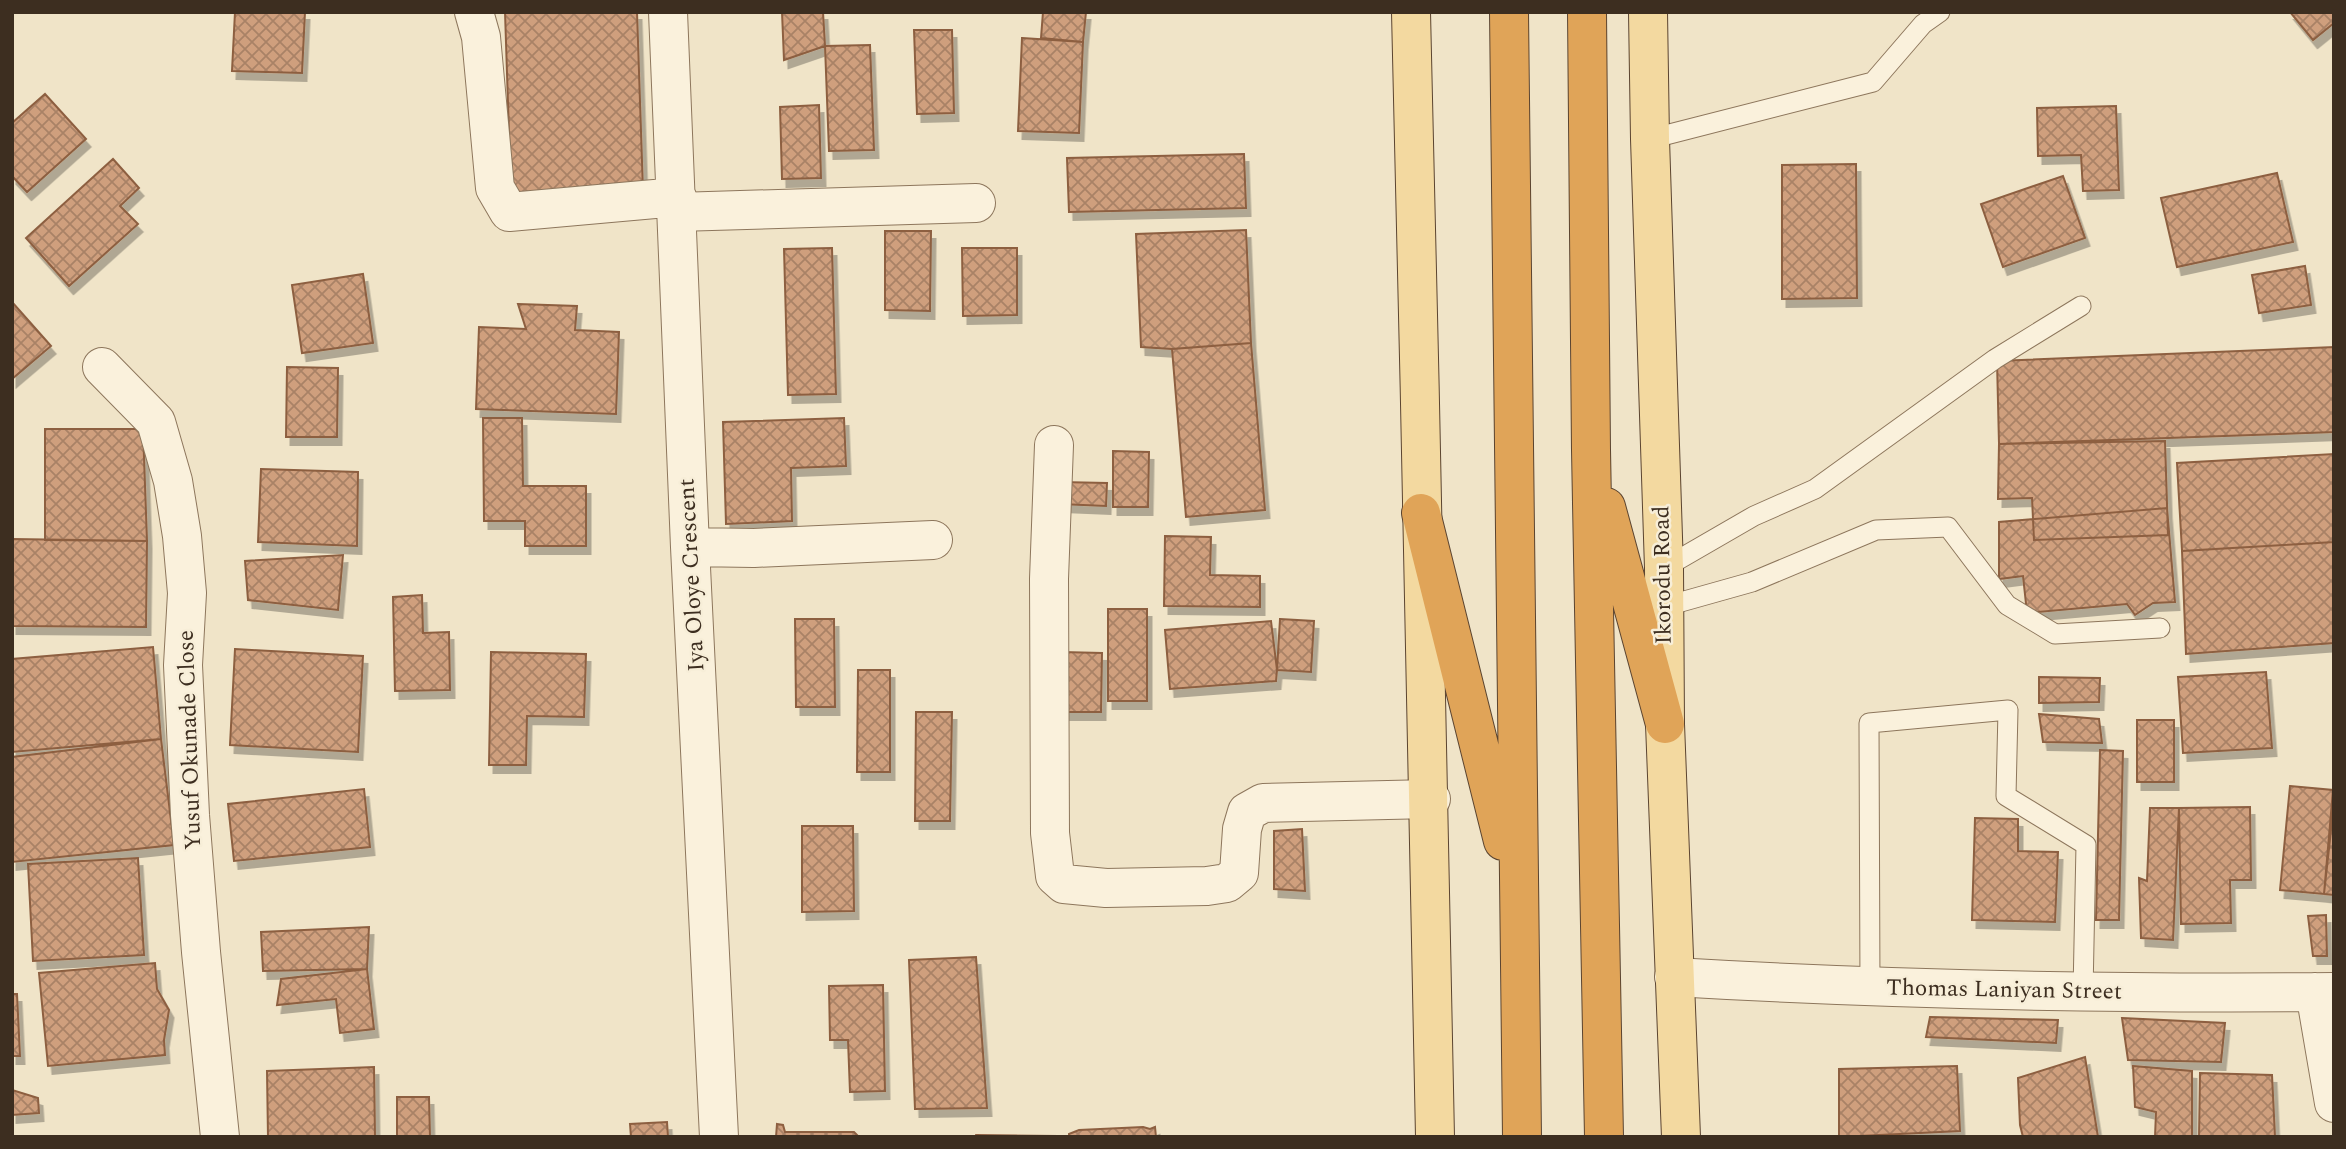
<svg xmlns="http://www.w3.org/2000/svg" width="2346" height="1149" font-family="Spectral,serif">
	<defs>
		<pattern id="building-cross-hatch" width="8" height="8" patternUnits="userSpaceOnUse" patternTransform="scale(1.75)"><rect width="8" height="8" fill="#cf9f7d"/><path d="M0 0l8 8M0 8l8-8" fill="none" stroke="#a98266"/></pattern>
		<filter id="shadow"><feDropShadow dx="4.5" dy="8" stdDeviation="0" flood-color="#0004"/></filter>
	</defs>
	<rect width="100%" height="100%" fill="#f0e4c8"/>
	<path fill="url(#building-cross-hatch)" stroke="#8d5f41" stroke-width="2" filter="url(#shadow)" d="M235,12H305L302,73L232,71Z
		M505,12H637L643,191L511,195Z
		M782,12H823L825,46L784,60Z
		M1043,12H1086L1083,42L1041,38Z
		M2290,12H2334V23L2313,40Z
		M914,30H952L954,113L917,114Z
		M1022,38L1083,42L1079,133L1018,131Z
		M870,45L874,150L829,151L825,46Z
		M45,94L86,139L27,192L12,176V123Z
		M819,105L821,178L782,179L780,107Z
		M2116,106L2119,190L2083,191L2081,155L2038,156L2037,108Z
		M1244,154L1246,208L1069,212L1067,158Z
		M113,159L139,188L120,206L138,224L69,286L26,238Z
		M1856,164L1857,298L1782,299V165Z
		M2277,173L2293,242L2177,267L2161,198Z
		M2063,176L2085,238L2003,267L1981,204Z
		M1246,230L1251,343L1172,349L1141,347L1136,234Z
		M885,231H931L930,311L885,310Z
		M832,248L836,394L788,395L784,249Z
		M962,248H1017V315L963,316Z
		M2305,266L2311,305L2259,313L2252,275Z
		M363,274L373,343L302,353L292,285Z
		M12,302L51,346L12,379Z
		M518,304L577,306L575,330L619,332L616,414L476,409L479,327L526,329Z
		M1251,343L1265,510L1186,517L1172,349Z
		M2334,347V432L1999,444L1997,361Z
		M287,367L338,368L337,437H286Z
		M483,418H522L523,486H586V546H525V521H484Z
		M844,418L846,466L791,468L792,521L726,524L723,422Z
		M45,429H143L147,541L45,540Z
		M2165,441L2168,535L2034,540L2032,498L1998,499L1999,444Z
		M1113,451L1149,452L1148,507H1113Z
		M2334,454V542L2182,551L2177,463Z
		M261,469L358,472L357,546L258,542Z
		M1060,482L1107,483L1106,506L1060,504Z
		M2167,508L2175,602L2153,603L2135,615L2127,604L2027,613L2023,576L1999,579V522Z
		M1165,536L1211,537L1210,575L1260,576V607L1164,606Z
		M12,539L147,541L146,627L12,626Z
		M2334,542V643L2186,654L2182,551Z
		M343,555L338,610L248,600L245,561Z
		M422,595L423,633L449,632L450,690L395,691L393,597Z
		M1108,609H1147V701H1108Z
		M795,619H834L835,707H796Z
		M1280,619L1314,621L1311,672L1277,670Z
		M1271,621L1277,670L1276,681L1170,689L1165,630Z
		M153,647L161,739L12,752V659Z
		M235,649L363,656L358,752L230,745Z
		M491,652L586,654L584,717L527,716L526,765H489Z
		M1062,652L1102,653L1101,712H1061Z
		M858,670H890V772H857Z
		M2266,672L2272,748L2183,753L2178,677Z
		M2039,677L2100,678L2099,702L2039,703Z
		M916,712H952L950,821H915Z
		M2039,714L2099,719L2102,743L2043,742Z
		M2137,720H2174V782H2137Z
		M161,739L174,845L12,862V757Z
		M2100,750L2123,751L2119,920H2096Z
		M2290,786L2333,790L2324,894L2280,890Z
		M364,789L370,847L234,861L228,804Z
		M2334,803V895L2324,894Z
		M2250,807L2251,880H2230L2231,923L2181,924L2179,808Z
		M2150,808H2179L2173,940L2141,938L2139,878L2147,881Z
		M1975,818L2018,819V851L2058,852L2055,922L1972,920Z
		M802,826H853L854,911L802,912Z
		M1302,829L1305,891L1274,889V831Z
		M138,858L144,955L33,961L28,864Z
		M2326,915L2327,956H2313L2308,916Z
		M369,927L367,969L263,971L261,932Z
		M976,957L987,1108L915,1109L909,960Z
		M155,963L157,989L169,1010L164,1040L165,1055L48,1066L39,973Z
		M367,969L374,1029L340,1033L336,999L277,1005L281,979Z
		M883,985L885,1091L850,1092L848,1040H830L829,986Z
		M12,994H17L20,1056H12Z
		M1930,1017L2058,1020L2056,1043L1926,1037Z
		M2122,1018L2225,1023L2221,1062L2128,1060Z
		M2085,1057L2098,1137H2023L2020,1125L2018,1078Z
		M1957,1066L1960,1131L1839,1137V1069Z
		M2133,1066L2192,1071V1137H2155L2156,1112L2135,1107Z
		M374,1067L375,1137H268L267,1071Z
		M2200,1073L2272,1075L2275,1137H2199Z
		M12,1090L38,1098L39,1113L12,1115Z
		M397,1097H429L430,1137H397Z
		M667,1122L668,1137H631L630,1124Z
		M777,1124L783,1125L785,1132H854L859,1137H776Z
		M1143,1127L1150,1129L1155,1127L1156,1137H1069V1134L1079,1130Z
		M976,1135L1058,1136V1137H975Z"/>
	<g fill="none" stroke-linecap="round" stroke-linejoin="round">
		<defs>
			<path id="service" d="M1650,139L1873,82L1923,24L1940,12
				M1664,568L1754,516L1815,489L1995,359L2081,306
				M1663,607L1752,582L1876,530L1948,527L2007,605L2055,634L2160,628
				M1870,987L1869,723L2008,710L2006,796L2086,845L2083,992"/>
			<path id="minor" d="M474,12L481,37L495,188L509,212L677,197
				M668,12L690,547L719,1137
				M677,212L976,203
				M102,367L156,422L173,481L182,536L187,593L183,665L190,815L201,952L220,1137
				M1054,445L1049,579L1050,833L1055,876L1064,884L1106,888L1207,886L1227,883L1239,873L1242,829L1247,812L1263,803L1431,799
				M690,547L754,548L933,540
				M1674,977C1894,990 2114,994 2334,992
				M2315,992L2334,1103"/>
			<path id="primary" d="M1411,12C1419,387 1430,762 1435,1137
				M1648,12L1650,139L1664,568L1665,724L1681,1137"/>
			<path id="motorway" d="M1509,12L1522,1137
				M1587,12L1591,450L1604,1137
				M1606,507L1665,724
				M1421,513L1503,841"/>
		</defs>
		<use href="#service" stroke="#8d765c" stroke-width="21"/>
		<use href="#minor" stroke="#8d765c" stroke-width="40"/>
		<use href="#primary" stroke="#5b4430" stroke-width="40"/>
		<use href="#motorway" stroke="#5b4430" stroke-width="40"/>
		<use href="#service" stroke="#faf1dc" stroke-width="19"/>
		<use href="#minor" stroke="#faf1dc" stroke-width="38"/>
		<use href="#primary" stroke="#f3d9a0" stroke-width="38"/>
		<use href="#motorway" stroke="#e0a458" stroke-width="38"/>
	</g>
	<g text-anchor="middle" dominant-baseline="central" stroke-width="5" stroke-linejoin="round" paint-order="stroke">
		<g font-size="23" fill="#3d2e20" stroke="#f7eed8">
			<text transform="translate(692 575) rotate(-93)">Iya Oloye Crescent</text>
			<text transform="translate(1663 575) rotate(-91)">Ikorodu Road</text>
			<text transform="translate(190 740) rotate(-92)">Yusuf Okunade Close</text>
			<text transform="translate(2004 990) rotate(1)">Thomas Laniyan Street</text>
		</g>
	</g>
	<rect width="2346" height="1149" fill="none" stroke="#3d2e20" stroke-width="28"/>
</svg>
